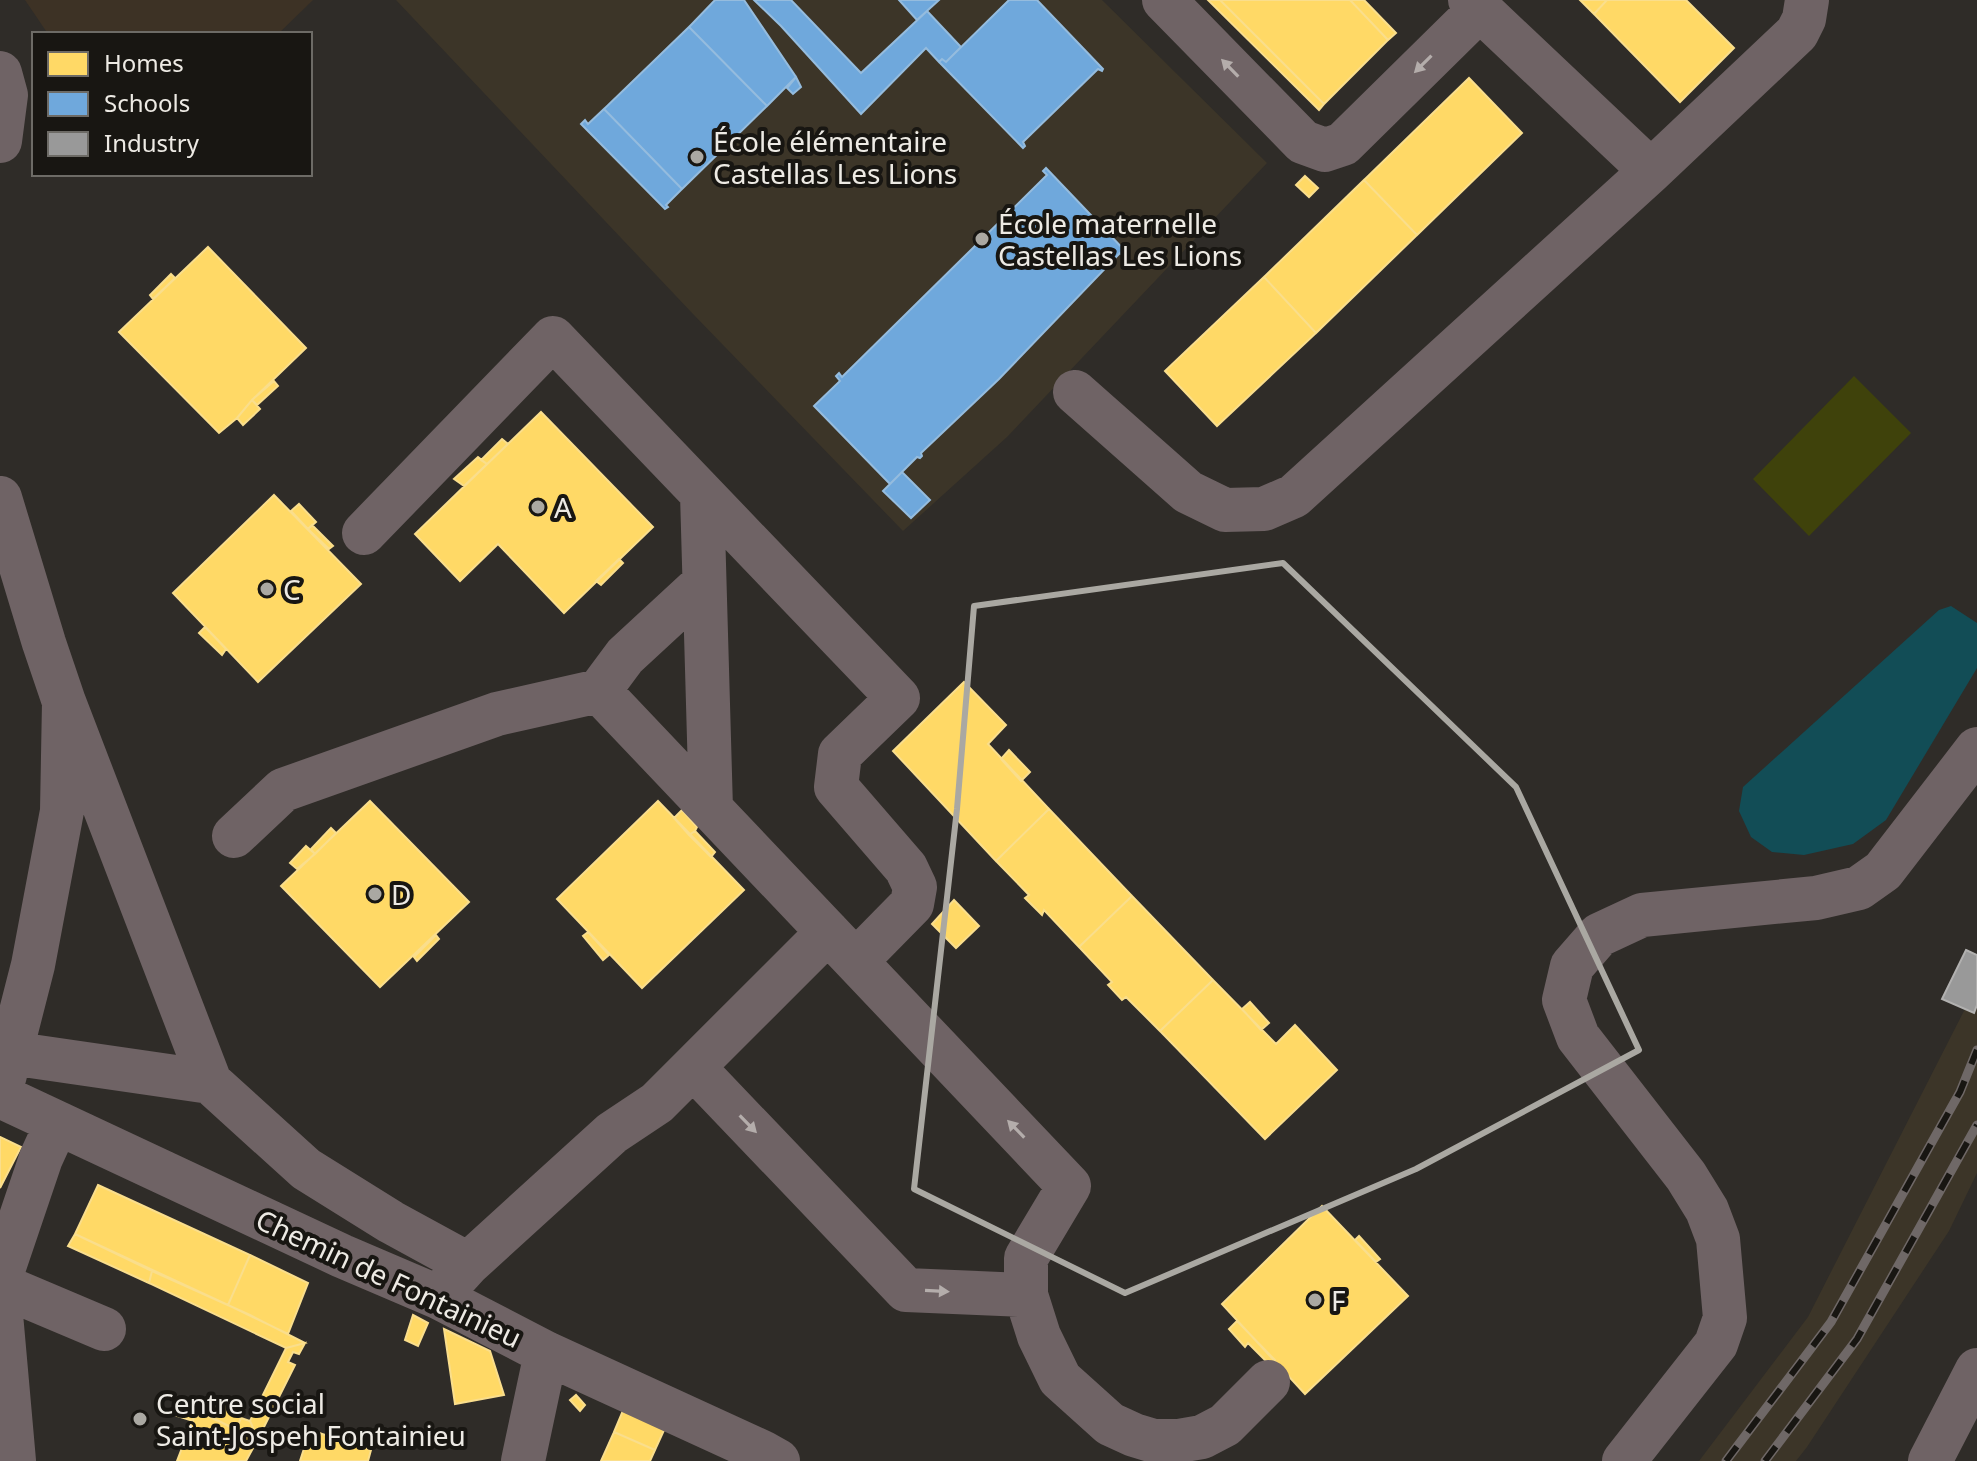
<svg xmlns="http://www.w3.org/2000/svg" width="1977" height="1461" font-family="'Noto Sans',sans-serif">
	<rect width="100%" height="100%" fill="#2f2c28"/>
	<path fill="#3d3225" d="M25,0H313L278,34H48Z"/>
	<path fill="#3c3528" d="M396,0H1102L1267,163L1007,437L903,531L693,314Z
		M1977,979V1173L1949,1231L1807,1447L1796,1461H1699L1808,1317L1967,1005Z"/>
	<path fill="#3f420b" d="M1854,376L1911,433L1809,536L1753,479Z"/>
	<path fill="#124d56" d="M1951,606L1977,623V668L1886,820L1853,844L1804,855L1772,852L1751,837L1739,811L1743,787L1939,610Z"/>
	<path fill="#ffd966" stroke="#fade8c" stroke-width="2" d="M1208,0H1220L1324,104L1319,110Z
		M1220,0H1350L1388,40L1324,104Z
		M1350,0H1364L1396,33L1388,40Z
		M1580,0H1607L1594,14Z
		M1607,0H1686L1734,48L1680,102L1594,14Z
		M1469,78L1522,133L1417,235L1364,180Z
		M1305,176L1318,188L1309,197L1296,185Z
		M1364,180L1417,235L1316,333L1264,277Z
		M208,247L306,348L252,400L237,418L219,433L119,332Z
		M171,274L175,278L153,299L150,295Z
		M1264,277L1316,333L1217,426L1165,371Z
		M274,381L278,386L257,405L252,400Z
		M252,400L260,409L243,425L237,418Z
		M541,412L653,527L564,613L498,544L460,581L415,534Z
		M502,439L508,444L487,464L481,460Z
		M478,457L487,464L464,486L454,479Z
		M274,495L361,584L258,682L173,593Z
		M299,504L316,522L308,529L291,511Z
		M312,525L333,546L329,549L308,529Z
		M619,559L623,563L601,585L596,581Z
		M205,627L226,649L222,655L199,633Z
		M964,682L1006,725L988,744L1049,809L996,861L893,751Z
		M1009,750L1030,772L1021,781L1001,759Z
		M370,801L469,902L380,987L281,886Z
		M658,801L744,890L642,988L557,899Z
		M1049,809L1132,896L1079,947L1044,910L1042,915L1025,898L1029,895L996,861Z
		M682,810L697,827L695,831L689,835L674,818Z
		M331,828L336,833L315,854L311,849Z
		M695,831L715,852L711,857L689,835Z
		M306,846L315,854L297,869L290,863Z
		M1132,896L1213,980L1160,1031L1126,997L1122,1000L1108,985L1112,982L1079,947Z
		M954,900L979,926L956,948L932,924Z
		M588,932L609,955L603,960L583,936Z
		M436,935L439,939L417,961L414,957Z
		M1213,980L1276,1044L1295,1025L1337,1070L1265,1139L1160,1031Z
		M1250,1002L1269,1023L1261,1030L1242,1009Z
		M0,1137L21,1147L0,1188Z
		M98,1185L250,1255L228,1305L75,1234Z
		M1322,1206L1408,1296L1305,1394L1222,1304Z
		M75,1234L152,1271L149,1283L68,1246Z
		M1359,1236L1380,1259L1376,1262L1355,1240Z
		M250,1255L308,1283L288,1334L228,1305Z
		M152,1271L250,1315L305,1343L286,1348L149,1283Z
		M413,1315L428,1323L418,1346L405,1340Z
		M1237,1321L1275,1360L1270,1365L1248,1343L1245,1347L1229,1329Z
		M444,1329L490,1351L504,1395L455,1404Z
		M305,1343L299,1354L293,1352L288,1362L295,1365L258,1439L250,1421L286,1348Z
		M576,1395L585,1405L580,1411L570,1400Z
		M199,1399L219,1408L215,1419L205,1415L194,1417L193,1421L177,1416L182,1406Z
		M222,1402L244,1410L236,1430L215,1419Z
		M624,1408L665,1428L655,1450L614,1432Z
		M205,1415L258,1439L246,1461H177L194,1417Z
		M241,1418L250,1421L258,1439L236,1430Z
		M310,1430L371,1450L368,1461H300Z
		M614,1432L655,1450L650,1461H601Z"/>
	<path fill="#6fa8dc" stroke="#95bcde" stroke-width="2" d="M715,0H744L796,77L767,106L689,27Z
		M754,0H791L861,73L927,11L961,47L946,62L942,59L939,62L926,48L861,114L781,26Z
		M899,0H939L917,20Z
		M1009,0H1037L1103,69L1102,71L1098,69L1023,142L1025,146L1023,148L939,62L942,59L946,62Z
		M689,27L767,106L682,189L604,109Z
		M796,77L801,87L793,94L787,88Z
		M604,109L682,189L666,205L668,207L665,209L581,124L585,120L588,124Z
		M1046,168L1128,254L1124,257L1120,253L999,379L921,453L922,456L920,458L917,457L890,484L814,406L840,381L836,376L839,373L842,377L1047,175L1043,171Z
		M902,472L930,500L911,518L883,491Z"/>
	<path fill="#999" stroke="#b2b1b0" stroke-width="2" d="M1966,950L1977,955V1005L1974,1013L1942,999Z"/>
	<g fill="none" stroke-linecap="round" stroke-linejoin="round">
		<path stroke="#6f6365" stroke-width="44" d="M1164,0L1303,142L1325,150L1343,144L1479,10
			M1470,0L1651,171
			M0,73L6,95L0,141
			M1075,392L1188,492L1225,510L1264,509L1294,496L1651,171L1797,33L1804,19L1807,0
			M702,494L711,809
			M0,498L44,643L64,702L62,811L33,965L0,1094
			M364,533L553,338L898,698L840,754L836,787L906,868L915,887L912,904L856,961
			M599,691L625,656L704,583
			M64,702L210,1082L306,1169L391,1222L468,1264
			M234,836L283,790L497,714L599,691L1069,1186L1026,1258V1295L1039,1336L1060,1379L1110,1424L1134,1435L1154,1441H1179L1202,1437L1225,1425L1268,1382
			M10,1053L210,1082
			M694,1068L906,1290L1026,1295
			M0,1096L342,1256L438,1297L546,1353L762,1452L778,1461
			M0,1279L41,1158L57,1123
			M0,1285L104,1329
			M448,1286L468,1264L612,1133L657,1103L828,932
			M0,1303L14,1461
			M523,1461L546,1353
			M1624,1461L1716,1344L1725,1318L1718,1239L1707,1210L1686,1176L1578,1037L1564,1000L1572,966L1599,935L1642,915L1816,898L1859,888L1883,871L1977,749
			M1930,1461L1977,1370"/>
		<defs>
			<path id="rail" d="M1726,1461L1831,1322L1960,1092L1977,1050
				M1765,1461L1857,1339L1977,1125"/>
		</defs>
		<use href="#rail" stroke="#6f6867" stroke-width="9"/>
		<use href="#rail" stroke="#181612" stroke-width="6" stroke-dasharray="18" stroke-linecap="butt"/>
	</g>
	<defs><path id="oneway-solid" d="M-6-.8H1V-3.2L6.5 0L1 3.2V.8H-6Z" transform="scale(2)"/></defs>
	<g fill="#b4adab">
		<use href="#oneway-solid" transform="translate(1423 64) rotate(135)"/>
		<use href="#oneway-solid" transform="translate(1230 68) rotate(-134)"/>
		<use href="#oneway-solid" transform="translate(748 1124) rotate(46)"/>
		<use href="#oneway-solid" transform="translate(1016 1129) rotate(-134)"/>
		<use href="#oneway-solid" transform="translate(937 1291) rotate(3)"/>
	</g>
	<path fill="none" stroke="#aaa8a2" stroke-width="6" stroke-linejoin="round" d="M1283,563L1516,787L1639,1050L1416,1169L1125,1293L914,1189L957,809L974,606Z"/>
	<g fill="#aaa8a2" stroke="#181612" stroke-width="3">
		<circle cx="697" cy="157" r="8"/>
		<circle cx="982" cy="239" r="8"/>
		<circle cx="538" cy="507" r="8"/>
		<circle cx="267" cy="589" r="8"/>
		<circle cx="375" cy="894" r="8"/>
		<circle cx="1315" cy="1300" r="8"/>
		<circle cx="140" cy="1419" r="8"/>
	</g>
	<g text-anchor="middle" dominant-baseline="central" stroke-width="8" stroke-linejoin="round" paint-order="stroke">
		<g font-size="28" fill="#edeae4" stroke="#181612" text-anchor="start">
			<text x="713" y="141">École élémentaire<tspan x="713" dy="32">Castellas Les Lions</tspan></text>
			<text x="998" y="223">École maternelle<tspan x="998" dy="32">Castellas Les Lions</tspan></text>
			<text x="554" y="507">A</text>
			<text x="283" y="589">C</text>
			<text x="391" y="894">D</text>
			<text x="1331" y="1300">F</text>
			<text x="156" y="1403">Centre social<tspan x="156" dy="32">Saint-Jospeh Fontainieu</tspan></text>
		</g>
		<g font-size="28" fill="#edeae4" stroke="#181612">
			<text transform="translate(389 1278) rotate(25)">Chemin de Fontainieu</text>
		</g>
	</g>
	<rect x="32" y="32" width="280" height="144" fill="#181612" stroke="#6d6b66" stroke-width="2"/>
	<rect x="48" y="52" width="40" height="24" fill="#ffd966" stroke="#6d6b66" stroke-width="2"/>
	<text x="104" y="72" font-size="24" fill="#edeae4">Homes</text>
	<rect x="48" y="92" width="40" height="24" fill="#6fa8dc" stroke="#6d6b66" stroke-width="2"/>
	<text x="104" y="112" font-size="24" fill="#edeae4">Schools</text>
	<rect x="48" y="132" width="40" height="24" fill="#999999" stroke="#6d6b66" stroke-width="2"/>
	<text x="104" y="152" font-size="24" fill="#edeae4">Industry</text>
</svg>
